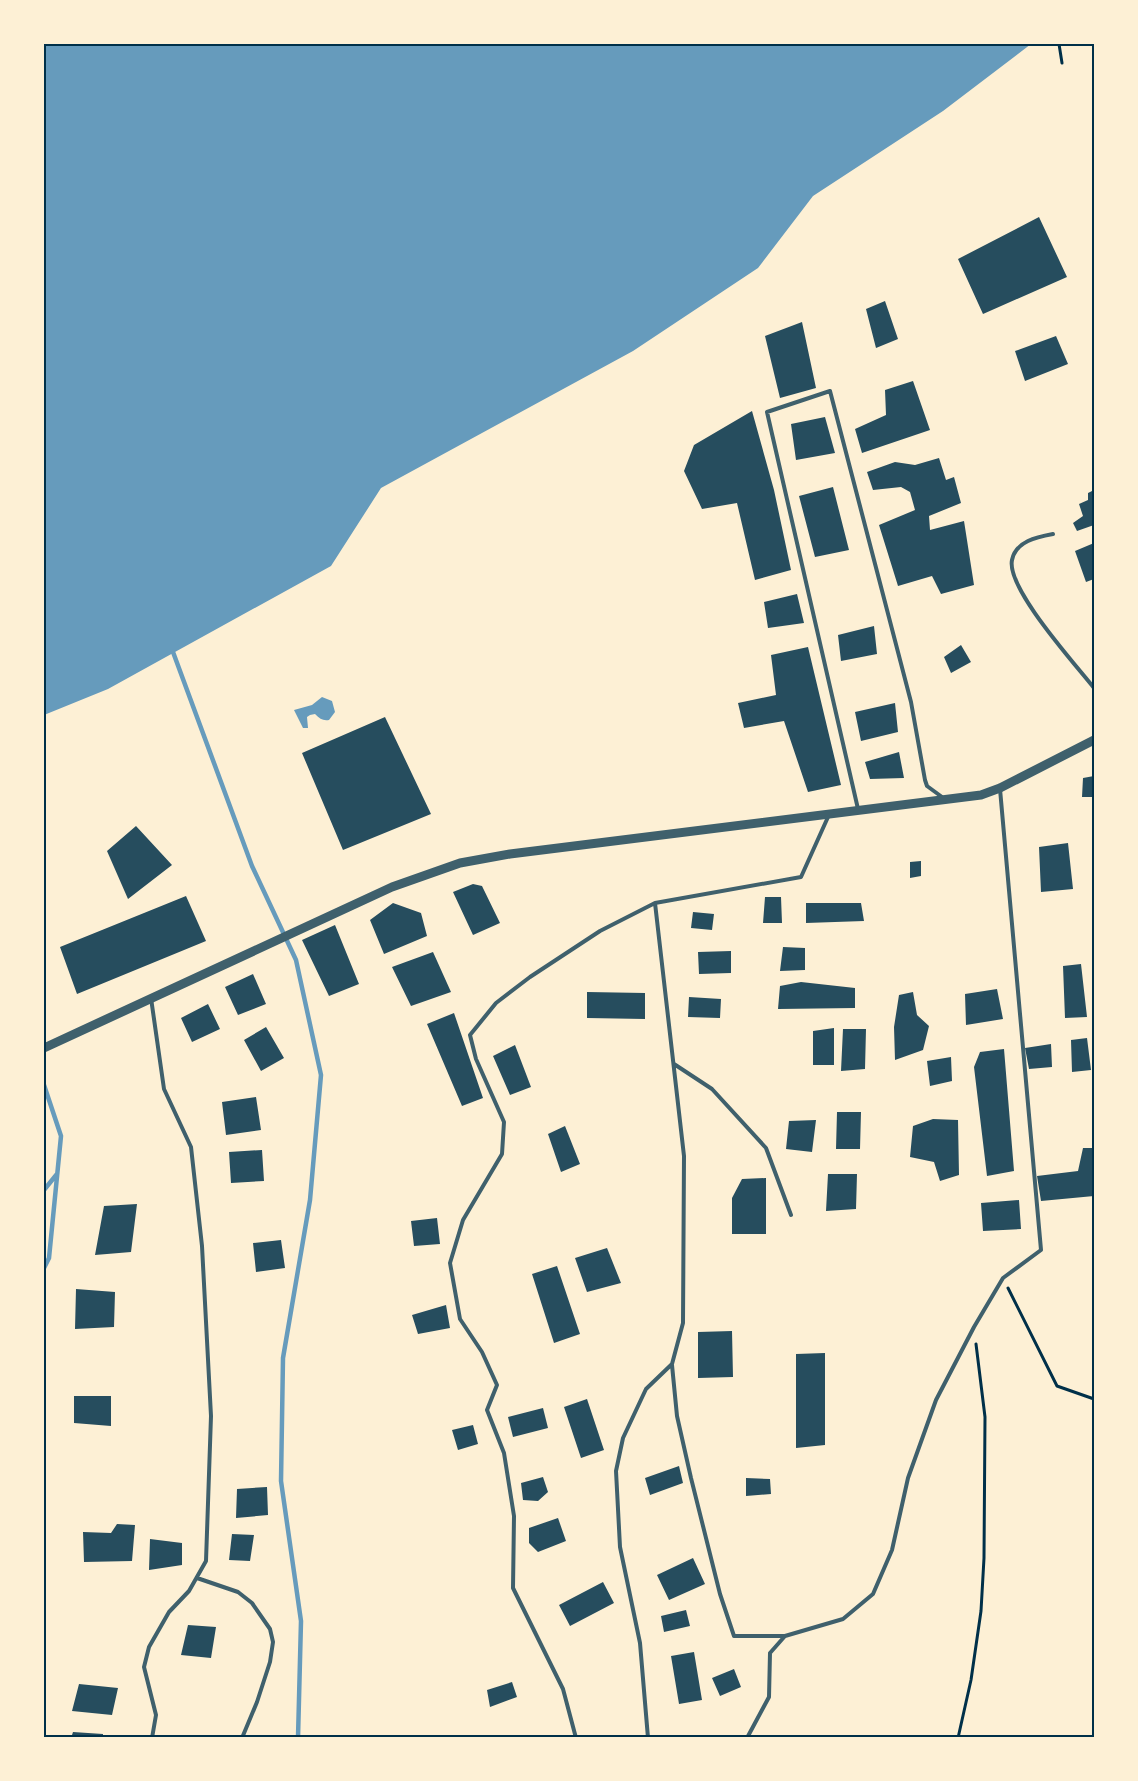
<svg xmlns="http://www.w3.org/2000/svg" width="1138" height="1781" font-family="'Asap Condensed',sans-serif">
	<rect width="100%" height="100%" fill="#fdf0d5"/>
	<path fill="#669bbc" d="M44,44H1031L943,111L813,196L758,268L633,351L381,488L331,566L108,689L44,715Z
		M322,697L332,701L335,712L329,720C323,721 320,719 315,714L310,715L307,717L308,728H303L294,710L312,705Z"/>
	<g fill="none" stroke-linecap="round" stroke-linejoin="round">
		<path stroke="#669bbc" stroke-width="4.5" d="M173,652L252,866L296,960L321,1075L310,1200L283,1358L281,1481L301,1621L298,1738
			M44,1085L61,1136L49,1258L44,1268
			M44,1190L57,1174"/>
	</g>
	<path fill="#264d5e" d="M1039,217L1067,277L983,314L958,259Z
		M885,301L898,339L876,348L866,309Z
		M802,322L816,388L780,398L765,336Z
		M1056,336L1068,364L1025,381L1015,351Z
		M913,381L930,430L862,453L855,429L886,415L885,390Z
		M752,411L774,490L791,570L755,580L737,503L702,509L684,471L694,445Z
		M825,417L835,453L796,460L791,424Z
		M939,458L946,480L954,477L961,503L929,516L930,530L964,521L974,585L941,594L932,576L898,586L879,525L915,510L910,492L901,487L873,490L867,472L895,462L915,465Z
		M833,487L849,550L815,557L799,496Z
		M1094,490V525L1077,531L1073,523L1083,516L1079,504L1088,500V493Z
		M1094,543V579L1086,582L1075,551Z
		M797,594L804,623L768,628L764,602Z
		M874,626L877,654L841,661L838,635Z
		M961,645L971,662L951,673L944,657Z
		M808,647L841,785L808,792L784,721L744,728L738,703L776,695L771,655Z
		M895,703L898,732L861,741L855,712Z
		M385,717L431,814L343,850L302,753Z
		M899,752L904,778L870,779L865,762Z
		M1094,776V797H1082L1083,778Z
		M136,826L172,865L128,899L107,851Z
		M1068,843L1073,889L1041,892L1039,847Z
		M921,861V876L910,878V862Z
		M473,884L482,886L500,923L473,935L453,892Z
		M186,896L206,941L77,994L60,947Z
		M765,897H781L782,923H763Z
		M393,903L421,913L427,936L384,954L370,920Z
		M806,903H861L864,921L806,923Z
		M693,912L714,914L712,930L691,928Z
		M335,925L359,984L329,996L302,940Z
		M783,947L805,948V970L780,971Z
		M731,951V973L699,974L698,952Z
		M433,952L451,992L411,1006L392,967Z
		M1081,964L1087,1017L1065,1018L1063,966Z
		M253,974L266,1004L238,1015L225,987Z
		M801,982L855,988V1008L778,1009L780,986Z
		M997,989L1003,1019L966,1025L965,994Z
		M587,992L645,993V1019L587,1018Z
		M913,992L917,1015L929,1026L923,1050L895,1060L894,1027L899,995Z
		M689,997L721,999L720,1018L688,1017Z
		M208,1004L220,1029L192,1042L181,1018Z
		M454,1013L483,1098L462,1106L427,1024Z
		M266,1027L284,1058L261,1071L244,1040Z
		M834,1028V1065H813V1031Z
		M843,1029H866L865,1069L841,1071Z
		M1087,1038L1091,1070L1072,1072L1071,1040Z
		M1051,1044L1052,1067L1029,1069L1025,1048Z
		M515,1045L531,1087L510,1095L493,1056Z
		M1004,1049L1014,1171L987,1176L974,1067L980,1052Z
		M951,1057L952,1081L930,1086L927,1061Z
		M256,1097L261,1130L226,1135L222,1102Z
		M837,1112H861L860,1149H836Z
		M933,1119L958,1120L959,1175L940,1181L934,1162L910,1157L913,1126Z
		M816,1120L812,1152L786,1149L789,1121Z
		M565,1126L580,1164L561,1172L548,1134Z
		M1083,1148H1094V1196L1041,1201L1037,1176L1078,1171Z
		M262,1150L264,1181L231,1183L229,1152Z
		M828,1174H857L856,1209L826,1211Z
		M766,1178V1234H732V1198L742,1179Z
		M1019,1200L1021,1229L983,1231L981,1203Z
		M137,1204L131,1252L95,1255L104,1206Z
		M437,1218L440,1244L414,1246L411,1221Z
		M281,1240L285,1268L256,1272L253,1243Z
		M607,1248L621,1283L587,1292L575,1258Z
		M557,1266L580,1334L554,1343L532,1274Z
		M76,1289L115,1292L114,1327L75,1329Z
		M446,1305L450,1328L418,1334L412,1315Z
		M732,1331L733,1377L698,1378V1332Z
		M825,1353V1445L796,1448V1354Z
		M74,1396H111V1426L74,1423Z
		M587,1399L604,1450L581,1458L564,1407Z
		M543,1408L548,1428L513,1437L508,1417Z
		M473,1425L478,1444L458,1450L452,1430Z
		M679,1466L683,1483L650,1495L645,1478Z
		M543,1477L548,1492L538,1501L523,1500L521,1483Z
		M746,1478L770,1479L771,1494L746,1496Z
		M267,1487L268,1515L236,1518L237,1489Z
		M558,1518L566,1541L538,1552L529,1543V1528Z
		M117,1524L135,1525L132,1561L84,1562L83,1532L111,1533Z
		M232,1534L254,1535L250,1561L229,1560Z
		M150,1539L182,1543V1565L149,1570Z
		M693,1558L705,1584L669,1600L657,1575Z
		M603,1582L614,1603L570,1626L559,1605Z
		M686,1610L690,1626L664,1632L661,1616Z
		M188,1625L216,1627L211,1658L181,1655Z
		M694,1652L702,1700L679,1704L671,1656Z
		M734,1669L741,1687L720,1696L712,1678Z
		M512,1682L517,1697L490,1707L487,1690Z
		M79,1684L118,1688L112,1715L72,1711Z
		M73,1732L103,1734V1738H71Z"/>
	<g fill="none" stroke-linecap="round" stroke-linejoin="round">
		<path stroke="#003049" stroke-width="3" d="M1059,44L1062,63
			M1008,1288L1057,1386L1094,1399
			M958,1738L971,1680L981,1611L984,1558L985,1417L976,1344"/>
		<path stroke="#3f606c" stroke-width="4" d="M1053,534C1037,537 1016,541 1012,560C1006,588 1076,665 1094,688
			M858,809L767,412L830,391L911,702L925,780L927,786L942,797
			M151,998L164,1089L191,1147L202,1246L211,1416L206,1561L189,1591L169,1612L149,1647L144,1667L156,1715L152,1738
			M674,1064L712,1089L766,1148L791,1215
			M672,1365L677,1416L691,1478L720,1594L734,1636H785
			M197,1578L238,1592L252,1603L270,1629L273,1642L270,1662L257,1702L242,1738
			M576,1738L563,1689L513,1588L514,1516L504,1453L487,1410L497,1385L482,1352L460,1319L450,1263L463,1220L502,1154L504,1122L476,1059L470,1035L496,1003L530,977L600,931L655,903
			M648,1738L640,1643L620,1547L616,1471L623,1438L646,1389L672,1364L683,1323L684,1156L655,903L801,877L828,817
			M747,1738L769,1697L770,1653L785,1636L843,1619L873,1594L892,1550L908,1478L936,1400L974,1327L1003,1278L1041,1250L1000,789"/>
		<path stroke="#3f606c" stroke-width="9" d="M44,1048L392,887L460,863L510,854L981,795L1000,788L1094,740"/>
	</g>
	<rect width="1138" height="1781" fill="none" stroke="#fdf0d5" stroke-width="90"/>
	<rect x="45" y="45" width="1048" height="1691" fill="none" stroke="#003049" stroke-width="2"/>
</svg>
